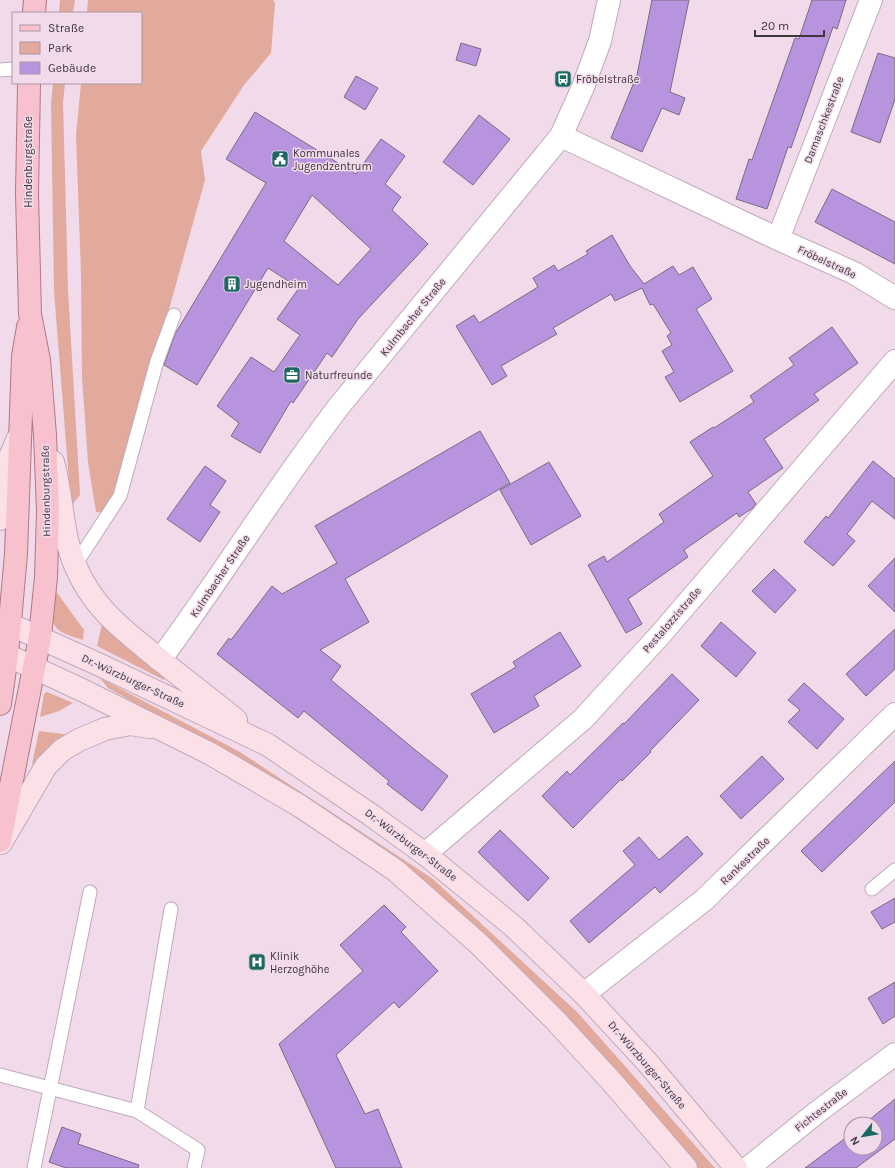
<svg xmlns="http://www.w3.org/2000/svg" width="895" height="1168" font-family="Karla,sans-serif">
	<rect width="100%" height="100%" fill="#f1daea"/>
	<path fill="#e2aa9c" d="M60,0H75L73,13H59Z
		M88,0H273L275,3L271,53L244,85L201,151L205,180L112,514L96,512L88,462L82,377L81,274L76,135L81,83H141V13H87Z
		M53,83H65L63,102L68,290L80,495L71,506L54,291L51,104Z
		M55,590L84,630L83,640C73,636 56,634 53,621Z
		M102,624L165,674L164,680L97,646Z
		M100,678L240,752L433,879L578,1013L715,1168H693L465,920L251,768L108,688Z
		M47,692L73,703L59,711L40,717L44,694Z
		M39,731L71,735L37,765L32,764Z"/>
	<path fill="#b894df" stroke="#766d81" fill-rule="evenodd" d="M652,0H689L670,92L685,98L679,115L662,108L642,152L611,138L637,75Z
		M812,0H846L837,29L833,27L791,148L788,147L767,209L736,199L749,159L752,160L795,38L799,39Z
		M461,43L481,49L476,66L456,60Z
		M878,53L895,58V99L880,143L851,132Z
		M356,76L378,88L365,110L344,97Z
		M255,112L356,174L381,139L405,156L385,184L401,197L392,210L428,244L358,319L332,357L327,353L293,403L291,401L260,453L231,436L239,423L217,406L251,357L274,372L300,335L277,319L299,288L268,268L197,385L164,365L175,334L266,183L226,159ZM312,195L371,249L338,285L284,241Z
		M479,115L510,139L473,185L443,162Z
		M832,189L895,222V264L815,222Z
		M612,235L630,266L644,284L673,266L679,275L693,267L712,299L696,309L733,371L680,402L665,377L674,372L662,351L672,345L667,336L671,333L653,304L650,305L642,288L615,301L611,294L553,328L557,334L501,366L507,376L492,385L456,326L474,315L479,323L538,287L533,278L554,265L558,271L588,254L586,251Z
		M832,327L858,363L814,394L819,400L764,439L783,468L748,492L756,504L753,508L739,517L737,513L684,550L688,557L628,599L642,624L626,633L588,565L604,556L607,562L650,532L664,522L659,514L713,476L690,442L713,427L714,428L754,402L750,396L794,365L789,358Z
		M480,431L510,483L345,579L369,622L320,650L341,666L331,680L414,749L448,776L422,811L387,784L389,781L304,711L298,718L217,654L229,638L231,640L272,586L282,594L337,563L315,526Z
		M873,461L895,479V519L872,501L847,534L855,541L833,566L804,542L826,516L828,518Z
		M549,462L581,516L531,545L500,490Z
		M205,466L226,481L210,505L220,512L200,542L167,519Z
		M895,558V612L868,586Z
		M774,569L796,590L775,613L752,591Z
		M721,622L756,653L736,677L701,646Z
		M895,629V669L866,696L846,674Z
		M560,632L581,666L534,696L539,706L494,733L471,694L516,667L513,662Z
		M672,674L699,700L650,751L651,752L622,781L621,779L573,828L542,796L567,771L570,775L623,723L624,724Z
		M804,683L844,719L817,749L788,722L800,710L788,700Z
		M762,756L784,779L741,819L720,796Z
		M895,761V802L822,872L801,851Z
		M500,830L549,878L528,901L478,852Z
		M687,836L703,854L660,893L655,887L589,943L570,921L635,865L623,851L639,837L659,860Z
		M895,898V922L882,929L871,912Z
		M384,905L406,927L401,932L438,971L399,1008L394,1002L336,1055L365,1114L378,1109L402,1168H336L279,1044L363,971L340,945Z
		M895,982V1016L883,1024L868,998Z
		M895,1099V1139L856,1168H805L851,1134V1148H875V1124H864Z
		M62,1127L81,1134L78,1144L139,1165L138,1168H66L49,1162Z"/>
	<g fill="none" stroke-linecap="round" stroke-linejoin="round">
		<defs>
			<path id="lane" d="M0,70L13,69
				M75,565L120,496L157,361L174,315
				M872,889L895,870
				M0,1075L137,1111L198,1150L194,1168
				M137,1111L171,909
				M34,1168L90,892"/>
			<path id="street" d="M561,136L778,239L854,273L895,298
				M778,239L871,0
				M160,660C222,576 277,487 340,405L561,136L583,87L600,41L609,0
				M425,854L583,719L660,635L895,361
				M584,994L704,900L895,714
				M748,1168L816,1113L895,1054"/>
			<path id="secondary" d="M53,462C63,496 61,532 75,565C93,608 121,628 154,655C181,677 209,698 236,720
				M0,519L5,480L10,457L18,438
				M0,620L100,665L268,745L371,815L425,854L513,926L584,994L647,1062L736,1168
				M0,652L82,690L209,753L300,806L395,870L479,944L555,1020L612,1082L686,1168
				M1,843L46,766L62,750L79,740L105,729L130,724L150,727"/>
			<path id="primary" d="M34,13L35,0
				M0,704L7,655L16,554L23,356L28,327
				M0,841L40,637L46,577L48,511L45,435L39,360L30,314L27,193L29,83"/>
		</defs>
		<use href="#lane" stroke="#c0aaba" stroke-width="15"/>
		<use href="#street" stroke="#c0aaba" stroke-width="24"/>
		<use href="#secondary" stroke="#c0aaba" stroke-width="24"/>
		<use href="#primary" stroke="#b27786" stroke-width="24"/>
		<use href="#lane" stroke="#fff" stroke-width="13"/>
		<use href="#street" stroke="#fff" stroke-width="22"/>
		<use href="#secondary" stroke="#fbe1e7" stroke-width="22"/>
		<use href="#primary" stroke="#f7c2ce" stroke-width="22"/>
	</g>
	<defs>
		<symbol id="bus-square" viewBox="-11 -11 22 22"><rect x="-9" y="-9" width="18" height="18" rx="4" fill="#1d6862" stroke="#f1daea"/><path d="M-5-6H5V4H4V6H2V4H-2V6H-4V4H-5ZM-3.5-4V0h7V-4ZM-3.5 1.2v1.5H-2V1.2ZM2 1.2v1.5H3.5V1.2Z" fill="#fff"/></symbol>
		<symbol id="civic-square" viewBox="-11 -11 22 22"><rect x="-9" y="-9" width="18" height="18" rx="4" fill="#1d6862" stroke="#f1daea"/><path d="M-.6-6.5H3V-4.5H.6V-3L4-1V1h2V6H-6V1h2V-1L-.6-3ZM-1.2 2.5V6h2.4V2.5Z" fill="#fff"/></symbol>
		<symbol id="building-square" viewBox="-11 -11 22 22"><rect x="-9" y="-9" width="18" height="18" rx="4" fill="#1d6862" stroke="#f1daea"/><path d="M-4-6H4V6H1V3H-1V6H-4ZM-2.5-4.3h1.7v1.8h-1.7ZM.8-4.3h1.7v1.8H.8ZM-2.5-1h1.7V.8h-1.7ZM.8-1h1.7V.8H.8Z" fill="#fff"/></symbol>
		<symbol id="office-square" viewBox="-11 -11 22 22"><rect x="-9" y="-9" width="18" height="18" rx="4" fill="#1d6862" stroke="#f1daea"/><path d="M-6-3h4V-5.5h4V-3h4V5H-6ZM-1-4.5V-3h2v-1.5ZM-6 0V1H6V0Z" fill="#fff"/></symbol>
		<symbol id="hospital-square" viewBox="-11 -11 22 22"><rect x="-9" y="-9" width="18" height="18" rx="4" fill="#1d6862" stroke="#f1daea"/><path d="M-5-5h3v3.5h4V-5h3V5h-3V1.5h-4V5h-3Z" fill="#fff"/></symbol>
	</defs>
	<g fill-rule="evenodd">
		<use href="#bus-square" x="553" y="69" width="20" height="20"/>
		<use href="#civic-square" x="270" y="149" width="20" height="20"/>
		<use href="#building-square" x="222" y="274" width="20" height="20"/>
		<use href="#office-square" x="282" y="365" width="20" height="20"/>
		<use href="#hospital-square" x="247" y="952" width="20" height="20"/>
	</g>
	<g text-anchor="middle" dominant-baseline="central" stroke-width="3" stroke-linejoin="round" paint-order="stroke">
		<g font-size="11" fill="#3e363c" stroke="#f1daea" text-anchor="start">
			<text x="576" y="79">Fröbelstraße</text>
			<text x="293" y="153">Kommunales<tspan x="293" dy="13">Jugendzentrum</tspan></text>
			<text x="245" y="284">Jugendheim</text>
			<text x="305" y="375">Naturfreunde</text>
			<text x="270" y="956">Klinik<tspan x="270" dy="13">Herzoghöhe</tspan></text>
		</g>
		<g font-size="11" fill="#3e363c" stroke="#f1daea">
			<text transform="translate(824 120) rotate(-69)">Damaschkestraße</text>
			<text transform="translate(28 162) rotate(-90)">Hindenburgstraße</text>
			<text transform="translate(827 262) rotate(25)">Fröbelstraße</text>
			<text transform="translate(413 317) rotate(-51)">Kulmbacher Straße</text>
			<text transform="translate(46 491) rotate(-91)">Hindenburgstraße</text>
			<text transform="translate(220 576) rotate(-56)">Kulmbacher Straße</text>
			<text transform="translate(672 620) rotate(-49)">Pestalozzistraße</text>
			<text transform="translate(133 681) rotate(25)">Dr.-Würzburger-Straße</text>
			<text transform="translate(411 845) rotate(37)">Dr.-Würzburger-Straße</text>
			<text transform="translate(745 861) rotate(-44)">Rankestraße</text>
			<text transform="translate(647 1065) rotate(49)">Dr.-Würzburger-Straße</text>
			<text transform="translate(821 1110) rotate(-38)">Fichtestraße</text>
		</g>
	</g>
	<rect x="12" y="12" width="130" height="72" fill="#f1daea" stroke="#a998a4"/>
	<rect x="20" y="25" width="20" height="6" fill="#f7c2ce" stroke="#a998a4"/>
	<text x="48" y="32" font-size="12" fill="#3e363c">Straße</text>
	<rect x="20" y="42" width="20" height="12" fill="#e2aa9c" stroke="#a998a4"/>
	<text x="48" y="52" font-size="12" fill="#3e363c">Park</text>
	<rect x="20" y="62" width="20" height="12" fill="#b894df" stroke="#a998a4"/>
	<text x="48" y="72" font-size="12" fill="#3e363c">Gebäude</text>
	<g transform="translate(863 1136) rotate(239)"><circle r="19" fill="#f1daea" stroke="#a998a4"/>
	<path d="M0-3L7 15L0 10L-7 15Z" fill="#1d6862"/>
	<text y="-6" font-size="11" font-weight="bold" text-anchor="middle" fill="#3e363c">N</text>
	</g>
	<path d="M755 30v6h69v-6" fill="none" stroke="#3e363c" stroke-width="2"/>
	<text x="761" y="30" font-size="12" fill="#3e363c" stroke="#f1daea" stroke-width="3" paint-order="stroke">20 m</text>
</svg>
